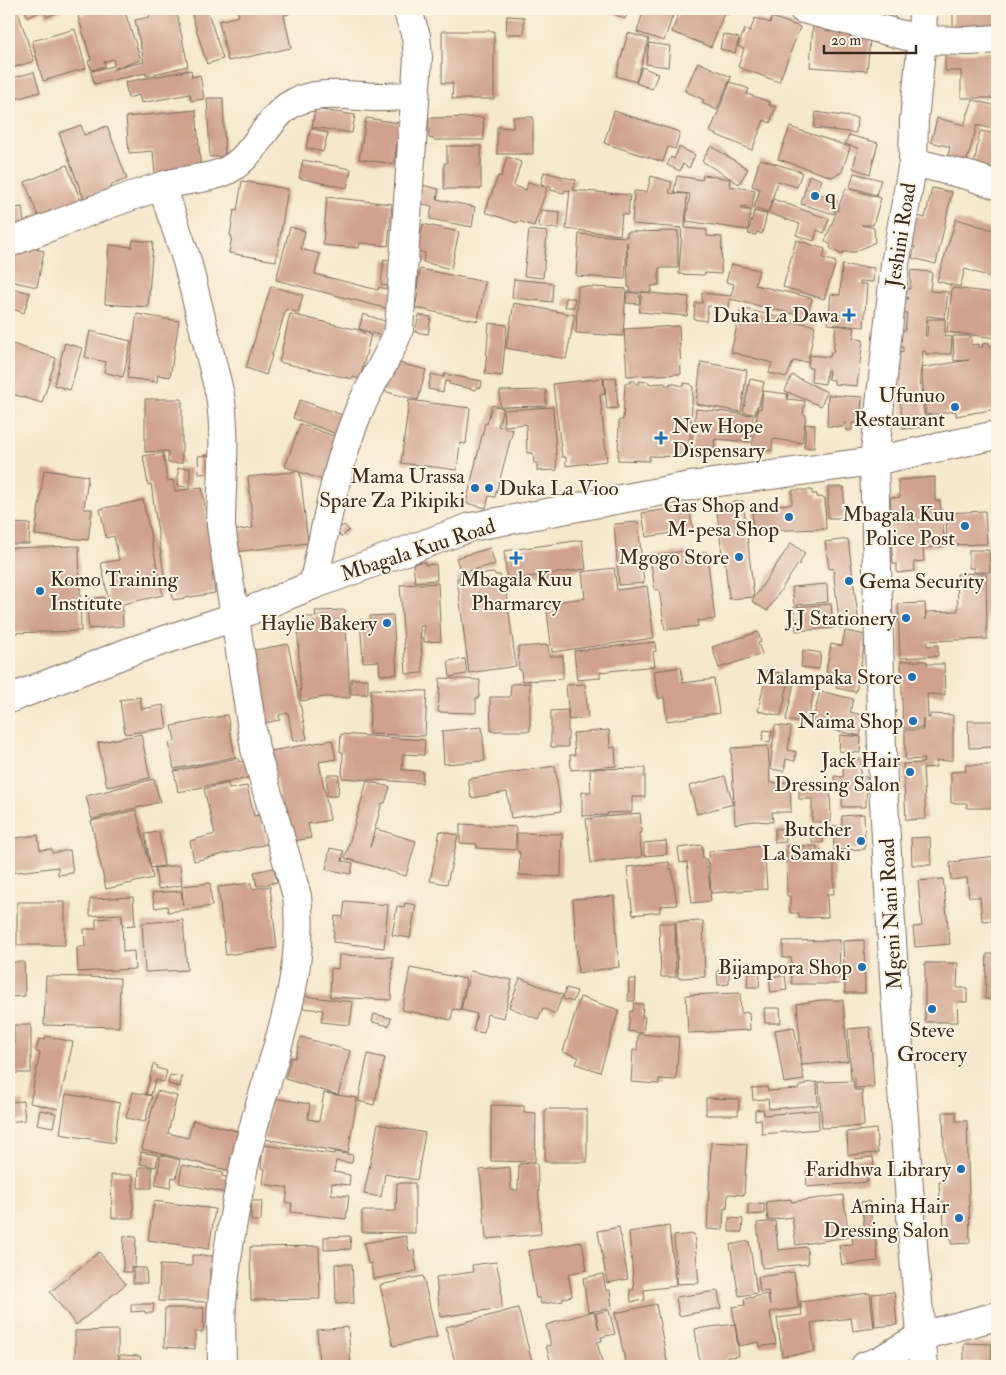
<svg xmlns="http://www.w3.org/2000/svg" width="1006" height="1375" font-family="'IM FELL Double Pica',serif">
	<rect width="100%" height="100%" fill="#fcf5e5"/>
	<filter id="ink" filterUnits="userSpaceOnUse"><feTurbulence type="fractalNoise" baseFrequency=".02" numOctaves="2"/><feDisplacementMap in="SourceGraphic" scale="10" xChannelSelector="R" yChannelSelector="G"/><feConvolveMatrix kernelMatrix="1 2 1 2 8 2 1 2 1" color-interpolation-filters="sRGB"/></filter>
	<filter id="wash" filterUnits="userSpaceOnUse"><feTurbulence type="fractalNoise" baseFrequency=".0096" numOctaves="4" result="noise"/><feDisplacementMap in="SourceGraphic" scale="20" xChannelSelector="R" yChannelSelector="G"/><feGaussianBlur stdDeviation="1.12" result="paint"/><feColorMatrix in="noise" values="0 0 0 0 0 0 0 0 0 0 0 0 0 0 0 0 0 1.4 0 .05"/><feComposite in="paint" operator="in"/></filter>
	<g filter="url(#wash)">
		<rect width="100%" height="100%" fill="#f5e8ce"/>
		<g id="blocks">
			<path fill="#cfa18e" d="M9,9H17L34,61L9,69Z
				M24,9H65L47,17L44,10L28,17Z
				M100,9L102,13L115,9H124L141,60L113,69L144,62L135,20L150,17L148,10L156,9H176L188,66L146,76V73L94,84L91,71L114,66L113,59L104,62L105,66L92,70L88,61L91,60L78,16Z
				M190,9H207L223,59L207,64Z
				M237,9H288L289,14L284,15L291,48L228,61L219,21L239,16Z
				M603,9H629L625,19Z
				M644,9H675L664,41L637,32Z
				M680,9H730L728,14L724,13L711,47L672,32Z
				M823,9H896L894,19L842,10Z
				M953,9H997V35H953Z
				M507,16L524,17V34H506Z
				M772,17L800,27L779,82L738,67L744,49L738,46L745,29L750,31L755,18L770,23Z
				M813,25L871,29L867,71L810,67Z
				M75,29L86,68L43,81L32,41Z
				M442,31H494V99H452L453,83H442Z
				M628,33L649,39L636,82L616,76Z
				M723,34L739,38L735,53L720,49Z
				M649,43L670,46L668,67L646,64Z
				M997,52V98H961V71H945V53Z
				M698,62L731,77L717,110L702,103L704,100L685,91Z
				M642,67L658,74L652,89L636,83Z
				M191,70L192,77L200,75L204,99L191,101L190,94L141,103L139,95L128,98L125,82Z
				M34,72L40,92L9,101V79Z
				M730,82L749,89L747,94L770,102L769,105L776,107L770,123L764,120L752,150L710,132Z
				M207,98H223L225,156L210,157Z
				M973,100L997,106V130L977,125L965,168L946,163L950,147L931,142L937,118L964,125Z
				M315,109L355,115L352,133L312,127Z
				M196,110L201,171L155,175L153,151L129,153L126,117Z
				M614,111L680,132L675,149L668,147L663,162L604,143Z
				M816,112L857,118L856,133L814,128Z
				M483,117L484,140H434V139L429,138V118Z
				M513,117H533V154H497V127L513,128Z
				M366,118L400,123L394,164L359,159Z
				M81,125L84,135L107,126L127,179L111,185L113,192L85,202L59,133Z
				M790,127L850,147L842,172L832,177L778,159Z
				M311,128L328,133L323,152L306,148Z
				M980,131L997,134V193L970,188Z
				M849,135L878,143L870,174L853,168L858,148L845,144Z
				M447,146H481V189H444V163H447Z
				M711,146L748,169L739,184L702,161Z
				M679,147L695,155L689,168L683,164L680,171L667,165L671,157L674,159Z
				M507,157L521,162L514,186L526,190L528,182L547,188L534,226L518,221L517,223L485,212L498,176L501,177Z
				M760,159L802,172L797,187L778,181L768,213L754,208L760,189L752,186Z
				M303,160L351,169L347,188L299,178Z
				M67,165L83,207L56,218L53,210L38,216L25,182Z
				M544,172L576,180L573,190L630,195L628,215L622,214L620,235L566,229L570,189L569,191L565,190L564,193L550,190L551,187L541,184Z
				M854,173L881,180L876,195L850,187Z
				M703,175L730,179L729,186L755,190L752,208L742,206L741,209L751,210L748,230L686,221L690,194L674,192L677,176L702,180Z
				M809,175L822,180L817,193L837,200L834,214L801,204Z
				M651,176L672,182L669,193L687,194L685,228L707,230V236L722,237L721,274L705,273L704,275L679,274L682,228L632,224L634,191L647,192Z
				M9,178L15,206L9,207Z
				M242,181L288,189L276,261L229,253L232,236H230L234,210L237,211Z
				M422,185L439,189L437,199L475,207L472,227L430,219L432,206L418,203Z
				M846,188L881,198L873,225H861L874,228L875,242L855,252H843L842,255L830,248L831,245L825,241Z
				M932,188L952,192L936,264L912,258L915,247L907,245L914,215L925,218Z
				M327,197L392,204L388,246L360,243L359,248L323,245Z
				M773,199L829,219L824,233L817,230L814,241L796,235L800,224L768,213Z
				M22,207L25,233L9,235V209Z
				M541,210L560,212L559,229L539,227Z
				M754,211L767,214L762,234L757,232L756,235L748,234Z
				M956,219L997,231L996,279L965,269L960,287L937,281Z
				M423,224L459,232L451,269L423,262L425,253L417,251Z
				M290,227L305,231L301,249L320,254L315,274L378,290L379,287L393,291L389,309L276,280Z
				M529,230L547,232L543,278L524,276Z
				M678,231V268H659V285L651,286V292H642L689,297L687,316L639,312L642,292H630V287H628L627,242L625,279L576,276L579,234L627,237V232Z
				M133,240L153,242L148,307L105,304L109,245L132,247Z
				M796,240L825,249L823,258L836,262L824,299L783,287Z
				M18,245L44,251L37,287L10,281Z
				M384,259L395,261L392,286L381,285Z
				M731,264L759,270L755,285L812,298L807,317L730,299L729,308L708,306L706,321L694,319L695,303H702V293L731,296L734,284L726,282Z
				M842,265L874,268L873,282L860,281V284H867L864,327L828,324L831,294L840,295Z
				M420,269L485,282L478,321L415,308L419,288H417Z
				M911,270L932,272L930,291L948,292L945,318L927,316L925,336H927L928,319H945V336L952,337L951,354H926V352L923,351L920,380L926,426L904,429L899,393L895,392L894,382L897,381V351L903,352V347L891,346L893,330L905,331L907,313L905,312L904,316L899,315L898,298L908,299V298L904,297L905,288L910,289Z
				M514,279L553,283L552,302L512,298Z
				M271,286L303,295L298,313L286,309L266,375L246,368Z
				M578,286L626,289L623,336L576,333Z
				M9,287L30,293L24,313L9,308Z
				M952,288L997,293V338L947,332Z
				M627,292L640,294L639,304L626,303Z
				M565,298H575L574,307H565Z
				M514,303L575,315L566,359L506,348Z
				M741,308L815,326L808,362L793,361L787,377L769,373L772,363L731,352Z
				M137,314L179,321L170,377L158,375L157,382L127,378Z
				M290,314L363,331V333L371,334L360,379L353,377L352,379L279,362Z
				M363,314L394,324L389,338L359,329Z
				M419,315L431,317L428,334L415,332Z
				M489,323L507,325L502,376L485,374Z
				M836,325L855,328L853,338L863,340L857,386L834,384V380L828,379L829,370H827L825,384L811,382L812,368H808L809,355L830,357L831,352L833,353Z
				M679,326L681,374L627,376L624,329Z
				M90,331L131,341L123,377L104,372L106,362L85,357Z
				M953,336H971V345L979,344V347H983L982,344L989,343V346H995L997,349V409L956,416V411L926,415L921,368L969,360L954,361Z
				M9,343L56,358L42,403L9,393Z
				M65,343L82,348L70,390L54,385Z
				M392,361L426,370L418,400L383,391Z
				M701,362L747,370L741,412L696,404Z
				M431,374L444,377V374L482,381L481,388L476,387V390L449,384L450,382L445,381L443,392L428,389Z
				M792,375L827,392L821,406L785,391Z
				M616,377L618,408L607,409L604,379Z
				M603,378L605,394L600,395L607,461L566,466V457H562L553,384Z
				M750,379L764,382L759,406H757L755,414L743,412Z
				M630,381H635V384H639V381L649,382V384L665,383V385H670V383L684,386V383L691,384V386H693L689,457L649,456V461L618,460L619,420H623L625,383H630Z
				M546,390V406L500,407V391Z
				M763,391L788,394L787,399L805,401L803,414L806,415L802,443L773,439L772,451L752,448L758,408L761,409Z
				M828,395L862,397L861,412H857L856,415L861,416V423H852V430H846V423H844L843,427L827,426Z
				M145,399H182V463H168V451L145,452Z
				M300,400L348,417L342,436L293,418Z
				M409,400L470,408L466,444L460,443L457,470L401,463Z
				M492,405L503,408L498,426L513,430L495,497L489,496L486,508L466,503L485,423L487,424Z
				M553,407L557,470L537,471V463H534L533,453H527L526,424L504,426L503,410Z
				M696,409L753,415L751,442L715,439L714,454L691,452Z
				M300,424L343,439L328,482L300,472L308,543L235,552L232,531L253,528L248,477L299,471L285,467Z
				M806,424L815,425L814,448L804,447Z
				M163,453L167,481L173,480L175,491L202,487L214,572L212,573L215,593L173,600L171,581L165,582L151,484L148,485L143,456Z
				M211,455L212,473L199,474L198,456Z
				M995,462H997V547H994Z
				M178,468H190V487L178,486Z
				M44,470L88,476L84,509H92L88,540L35,535Z
				M935,477V501H940L945,546L923,548L924,561L914,562L915,571L897,573V564H893L889,518H892L890,498L900,497L898,480Z
				M828,487H844L843,518H828Z
				M792,490H812V494H817V497L825,498L826,529L753,531L752,506L792,504Z
				M143,500L163,595L110,607L101,563L119,560L114,536L106,538L100,509Z
				M743,501L754,597L729,599L724,553H722L716,504Z
				M689,506L693,530L646,537L642,513Z
				M985,511L987,544L947,545L946,513Z
				M638,522L644,583L619,585L614,524Z
				M9,523L30,524L29,544H9Z
				M344,525L349,530L342,537L336,531Z
				M848,539L859,625L840,628L833,568L829,569L825,542Z
				M582,540L586,569L507,580L504,551Z
				M791,543L805,553L799,565L798,564L767,611L752,601Z
				M79,546L81,631L9,633V548Z
				M490,548L495,564L461,573L456,558Z
				M969,550H989L990,572H974V568H969Z
				M686,551L687,558L707,555L715,619L697,621L698,626L665,630L659,589L655,590L650,556Z
				M425,562V565L436,564L437,580L415,582L413,563Z
				M614,568L617,590L647,586L654,638L552,652L546,603L585,598L582,572Z
				M997,571V614H995L993,572Z
				M483,572V574L494,573L495,575H500L502,583L505,582L516,666L469,673L457,578Z
				M986,573L987,639L927,641V646L938,645V656L900,658L898,604L925,603L926,620V612L958,611L957,574Z
				M438,583L441,641L424,642V626H420L423,673L406,674L400,585Z
				M827,584L828,602L795,605L794,604L792,587Z
				M104,597L105,603H108L109,607L107,608L122,606L123,626L89,629L86,599Z
				M831,604L833,628L796,631L794,607Z
				M345,610L350,698L325,697L301,701L297,617H316L315,611Z
				M393,615L397,674L380,675L379,661L363,662L360,620H370V616Z
				M845,631L866,635L856,692L836,688L839,675L826,672L831,644L842,646Z
				M758,632L761,642L758,643L762,654L719,668L712,647Z
				M655,642L656,651L653,652L655,666L600,672V678L577,680L574,651Z
				M288,644L307,739L293,741L288,713L279,715L280,720L259,724L245,652Z
				M548,645L549,656H563V679L522,681L521,669L519,670L518,647Z
				M803,650L821,653L819,669L801,667Z
				M465,659L467,674L450,677L448,661Z
				M901,661H927V664H944L945,695L927,694L928,718H930V714L953,715V760L936,761V767L923,768L926,819L906,820L903,764L923,763L924,759L905,760V730H923V718L922,728H903Z
				M681,667L683,683L714,679L719,713L667,721L664,697L659,699L654,671Z
				M767,670L790,675L781,716L758,711Z
				M440,678L480,680L479,698H476V713L438,712Z
				M795,678L816,682L807,724L786,720Z
				M351,679H368V694H351Z
				M530,683V731H491L490,697H510L511,684Z
				M585,684L588,718L569,720L566,685Z
				M371,689L427,691L425,736L369,734Z
				M820,691L853,699L850,712L865,716L860,736L812,725Z
				M140,697L142,709L163,705L167,728L125,734L120,700Z
				M568,710V747H551V711Z
				M227,715L235,757L174,769L169,743L175,741L172,726Z
				M968,721H997V747L969,748Z
				M775,725L791,727L788,750L796,752L795,761L786,759L784,771L770,769Z
				M482,727L485,761L444,764L442,731Z
				M609,730L610,748L615,747L616,766L571,770L570,755H575L573,733Z
				M764,730L772,731L770,742L762,741Z
				M141,734L150,778L107,787L98,743Z
				M341,734L425,740L424,755L403,754L402,770L423,771L422,783L342,778L343,752H340Z
				M840,735L861,737L860,753L839,751Z
				M332,740L336,759L319,762L330,820L308,824L311,838L287,842L271,751Z
				M768,746L770,783L790,782L791,812H772L773,822L754,821L735,824L731,748Z
				M238,758L239,762L250,760L253,777L178,792L174,771Z
				M844,759H861L860,777H867L866,807H842L843,789H834V776L843,777Z
				M965,765H997V808H967V803H951V772L966,771Z
				M555,766L561,811L511,818L507,792L471,798L468,779Z
				M645,768V797H632V812L607,813L608,815L582,816V792H591L590,769Z
				M327,775H339L338,796H327Z
				M725,776L733,804L697,814L689,786Z
				M154,779L160,802L92,819L86,796Z
				M367,781L390,787L385,803H382L370,847L376,829L416,841L406,876L345,858Z
				M228,783L229,789L247,786L254,816L260,815L267,844L194,861L190,841L215,834L204,789Z
				M799,784H830L831,822H812V799H799Z
				M136,810L153,878L106,889L91,821Z
				M640,813L642,832L639,833L642,857L591,863L586,819Z
				M864,814L865,849L834,850L833,826H842V816Z
				M460,824L516,827L515,850L477,848V844L460,843Z
				M785,828L786,842L775,843V829Z
				M440,831L458,835L447,884L430,881Z
				M159,832L164,866L151,868L145,834Z
				M517,833L562,834L561,877L519,875L520,852H517Z
				M812,834H823V843H812Z
				M38,835L40,850L52,849V853L70,850L73,873L58,875V867L10,873L9,839Z
				M930,837L931,865H912L911,838Z
				M666,841L667,854L644,856V843Z
				M702,845L703,859H707L711,901L692,903L687,862L680,863L678,848Z
				M764,846L767,889L711,893L709,851Z
				M786,846H817V859H834V894H827L828,917L799,918V913H790V896H787Z
				M330,848L344,851L342,861L353,863L351,874L326,869Z
				M997,856V920L982,921L980,897H969L967,878L951,880L950,863L959,862L960,860Z
				M669,862L670,869H672L677,905L660,906V912L633,915L627,867Z
				M180,865L182,885L158,889L155,868Z
				M274,868L277,882L257,886L254,872Z
				M943,879L950,944L915,947L913,927L922,926L918,881Z
				M210,883L212,906L168,912L167,906L155,908L152,893L181,891L183,905L182,886Z
				M251,883L252,889L270,886L277,948L226,955L218,887Z
				M614,896L619,967L578,973L573,899Z
				M133,897L135,925L123,926L122,914L90,916V899Z
				M345,901L388,905L384,948L333,942L335,916L343,917Z
				M17,902H65V945H17Z
				M405,903L416,905L410,938L392,935L397,906L404,907Z
				M122,917L123,952L134,951L135,969L78,972L77,947H85L84,929H96V919Z
				M9,919H11L13,949H9Z
				M183,920L187,970L145,972L142,923Z
				M703,921L705,977L678,978L676,922Z
				M659,923H675L676,977H661Z
				M840,940L839,984H792L791,958H783V941Z
				M864,940L865,993H845L843,941Z
				M995,942H997V1000L985,999L987,954H995Z
				M339,955L393,957L391,1000L330,997L331,968L338,969Z
				M9,962H24L25,996L9,997Z
				M925,963H958L957,988H967V1002H957L958,1022H925Z
				M410,968L466,979L460,1010L453,1009L451,1020L402,1010Z
				M470,971L512,980L504,1018L487,1014L484,1033L473,1031L477,1014L461,1010Z
				M717,971H729V984L718,985Z
				M748,973H760L759,987H747Z
				M785,975L787,990L771,992L769,977Z
				M46,976L120,978L119,1027L44,1025Z
				M520,978L563,995L555,1014L543,1008L538,1019L509,1007Z
				M629,979H636L635,1001H628Z
				M566,988L577,991L573,1002L563,999Z
				M740,993L741,1013L749,1012L750,1030L688,1033L686,995Z
				M304,996L353,1002L350,1025L321,1022L323,1010L303,1008Z
				M580,997L619,1010L600,1072L576,1064L579,1057L563,1052Z
				M821,1000H843L848,1061L802,1065L797,1004Z
				M634,1003L643,1004L642,1017H645L643,1033L628,1031L630,1011H633Z
				M764,1008H780L781,1023H765Z
				M374,1014L391,1018L389,1026L372,1022Z
				M14,1025H31V1073H14Z
				M794,1027L804,1080L784,1083L775,1030Z
				M870,1027L874,1087L855,1088V1078L851,1079L848,1029Z
				M638,1034L679,1037L676,1080L659,1079V1084L631,1082L633,1050H637Z
				M46,1036L73,1042L58,1109L30,1103L40,1053L36,1052L39,1039L45,1040Z
				M301,1037L350,1051L338,1095L285,1079L291,1057L295,1058Z
				M368,1054L385,1058L374,1105L358,1101Z
				M153,1064L158,1066L157,1068L167,1071L164,1082L155,1080L151,1095L146,1094Z
				M170,1075L182,1077L180,1087L168,1084Z
				M853,1081L854,1090H862L864,1126L822,1128L819,1082Z
				M817,1082L818,1105L769,1109L768,1099L753,1100L752,1088L767,1087L768,1091L799,1089V1086L805,1085V1083Z
				M157,1091L177,1096L168,1133L188,1138L193,1120L241,1132L231,1171L142,1149Z
				M133,1092L152,1096L145,1122L126,1118Z
				M324,1093L357,1098L348,1153L264,1139L272,1098L310,1104L308,1119L319,1121Z
				M66,1094L120,1103L114,1143L60,1134Z
				M706,1098L739,1099L738,1115H706Z
				M23,1101L25,1120L9,1122V1102Z
				M491,1105L524,1106V1112L536,1113L535,1162L491,1161Z
				M545,1109H587V1162H545Z
				M763,1109L764,1115L818,1110L819,1129L762,1134L761,1119L755,1120V1110Z
				M40,1110L56,1113L53,1127L37,1124Z
				M943,1112H956V1121H967L970,1243L951,1244L950,1229H944L943,1201H940L939,1182H945Z
				M378,1124L425,1133L417,1180L385,1174L381,1197L364,1194Z
				M876,1129L878,1153L848,1155L847,1132Z
				M711,1142L747,1144L744,1195L728,1194L727,1209L724,1208L723,1230L707,1229Z
				M263,1145L334,1154V1152L353,1155L352,1163L336,1161L334,1172L350,1175L349,1185L332,1183L331,1194L349,1196L346,1219L291,1212L292,1203H286L288,1188L263,1184L265,1169L261,1168Z
				M141,1152L158,1155L156,1167L140,1164Z
				M161,1155L180,1160L176,1178L172,1177L170,1188L155,1185Z
				M873,1157L874,1167L867,1168L868,1182L807,1187L806,1171L855,1166L854,1159Z
				M537,1163L541,1234L486,1239L480,1170L510,1167L511,1190H518L519,1164Z
				M182,1165L223,1173L222,1176L229,1178L226,1193L179,1183Z
				M139,1167H152V1188H138Z
				M111,1175H133V1218H112Z
				M397,1183H415V1233L362,1232V1211H396Z
				M843,1195L849,1237L796,1245L792,1217L768,1220L766,1202L791,1199V1202Z
				M154,1201L215,1209L209,1249L148,1240Z
				M251,1201H262L261,1221H251Z
				M869,1201L873,1231L865,1232L861,1202Z
				M764,1203V1214L748,1215V1204Z
				M729,1218L743,1219L742,1232H729Z
				M775,1221L778,1250L807,1247L808,1264L762,1268L757,1223Z
				M669,1226L676,1286L644,1290L645,1300L631,1302L630,1290H634L629,1232Z
				M619,1227L628,1279L607,1283L598,1231Z
				M694,1234L699,1283L677,1284L674,1236Z
				M875,1234L878,1261L842,1265L839,1245L853,1244L852,1236Z
				M124,1236L136,1237L135,1268L131,1267V1272H123Z
				M350,1236L351,1249L324,1250V1237Z
				M406,1236L409,1251L414,1250L417,1271L373,1279L371,1263L368,1264L364,1243Z
				M749,1241L757,1293L739,1296L730,1245Z
				M582,1242L587,1270L568,1274L572,1296L563,1298V1301L541,1304L540,1298H536L528,1251Z
				M319,1246L320,1299L251,1300L250,1247Z
				M99,1252L126,1284L76,1325L50,1292Z
				M192,1255L213,1256V1268H210V1291L217,1302L159,1301L160,1265L192,1266Z
				M496,1262L501,1283L502,1308L440,1317L436,1277L473,1272L472,1265Z
				M335,1264H352L354,1303L336,1304Z
				M133,1268H146L147,1283H133Z
				M794,1272L799,1308L770,1312L776,1344L760,1347L759,1342L739,1346L732,1307L745,1305L744,1299L767,1294L770,1305L768,1291L760,1292L758,1277Z
				M603,1274L606,1291L610,1290L612,1308L588,1312L583,1278Z
				M423,1276L437,1337L393,1346L380,1285Z
				M718,1291L721,1308L679,1316L676,1297Z
				M894,1292L897,1325L875,1327L872,1294Z
				M870,1293L874,1328L853,1331L851,1318L811,1323L815,1352L782,1356L777,1318L802,1315L800,1302Z
				M131,1304H154L153,1313H145V1311L131,1312Z
				M656,1304L668,1366H626L615,1313Z
				M165,1308H204L203,1332H195V1349L164,1347Z
				M518,1308L533,1366H485L484,1364L477,1366H456L446,1327Z
				M609,1310L615,1334L601,1337L602,1341L597,1342L603,1366H552L546,1346L551,1345L546,1325L594,1311L599,1330L596,1313Z
				M735,1324L739,1356L727,1357L726,1361L700,1366L695,1329Z
				M348,1327L351,1366H319L317,1330Z
				M118,1330V1366H75V1331Z
				M964,1343L992,1344L991,1363L964,1362Z
				M120,1355L140,1356L142,1366H119Z"/>
		</g>
	</g>
	<g filter="url(#ink)">
		<use href="#blocks" fill-opacity="0" stroke="#7c6c5c" stroke-width="1"/>
		<g fill="none" stroke-linecap="round" stroke-linejoin="round">
			<defs>
				<path id="minor" d="M803,9L922,40L969,41L997,39
					M913,162L970,176L997,185
					M162,186L187,261L220,395C227,440 221,482 221,526L255,749L297,896C306,972 277,1046 256,1118C240,1178 227,1244 222,1305C220,1325 222,1346 222,1366
					M9,243C60,223 110,202 162,186C181,179 203,180 221,173C252,162 263,124 288,106C313,89 349,96 377,97C390,97 403,96 415,96
					M313,585C326,528 335,469 357,415C369,385 389,359 399,329L418,58L416,36L407,9
					M865,1366L879,1361L921,1336L997,1316"/>
				<path id="tertiary" d="M923,9L922,40L914,120L913,162L895,264L874,461L883,785L895,993L914,1258L924,1366
					M9,699L129,652L234,617L313,585L471,527L690,486L874,461L997,435"/>
			</defs>
			<use href="#minor" stroke="#7c6c5c" stroke-width="30"/>
			<use href="#tertiary" stroke="#7c6c5c" stroke-width="30"/>
			<use href="#minor" stroke="#fff" stroke-width="28"/>
			<use href="#tertiary" stroke="#fff" stroke-width="28"/>
		</g>
	</g>
	<g fill="#1f6fb2" stroke="#fcf5e5" stroke-width="2">
		<circle cx="815" cy="196" r="5"/>
		<path d="M846.5 307.5h5v5h5v5h-5v5h-5v-5h-5v-5h5z"/>
		<circle cx="955" cy="407" r="5"/>
		<path d="M658.5 430.5h5v5h5v5h-5v5h-5v-5h-5v-5h5z"/>
		<circle cx="475" cy="488" r="5"/>
		<circle cx="489" cy="488" r="5"/>
		<circle cx="789" cy="517" r="5"/>
		<circle cx="965" cy="526" r="5"/>
		<circle cx="739" cy="557" r="5"/>
		<path d="M513.5 550.5h5v5h5v5h-5v5h-5v-5h-5v-5h5z"/>
		<circle cx="849" cy="581" r="5"/>
		<circle cx="40" cy="591" r="5"/>
		<circle cx="906" cy="618" r="5"/>
		<circle cx="387" cy="623" r="5"/>
		<circle cx="912" cy="677" r="5"/>
		<circle cx="913" cy="721" r="5"/>
		<circle cx="910" cy="772" r="5"/>
		<circle cx="861" cy="841" r="5"/>
		<circle cx="862" cy="967" r="5"/>
		<circle cx="932" cy="1009" r="5"/>
		<circle cx="961" cy="1169" r="5"/>
		<circle cx="959" cy="1218" r="5"/>
	</g>
	<g text-anchor="middle" dominant-baseline="central" stroke-width="4" stroke-linejoin="round" paint-order="stroke">
		<g font-size="21" fill="#3b2a1e" stroke="#fcf5e5" text-anchor="end">
			<text x="825" y="196" text-anchor="start">q</text>
			<text x="839" y="315">Duka La Dawa</text>
			<text x="945" y="395">Ufunuo<tspan x="945" dy="24">Restaurant</tspan></text>
			<text x="672" y="426" text-anchor="start">New Hope<tspan x="672" dy="24">Dispensary</tspan></text>
			<text x="465" y="476">Mama Urassa<tspan x="465" dy="24">Spare Za Pikipiki</tspan></text>
			<text x="499" y="488" text-anchor="start">Duka La Vioo</text>
			<text x="779" y="505">Gas Shop and<tspan x="779" dy="24">M-pesa Shop</tspan></text>
			<text x="955" y="514">Mbagala Kuu<tspan x="955" dy="24">Police Post</tspan></text>
			<text x="729" y="557">Mgogo Store</text>
			<text x="50" y="579" text-anchor="start">Komo Training<tspan x="50" dy="24">Institute</tspan></text>
			<text x="516" y="579" text-anchor="middle">Mbagala Kuu<tspan x="516" dy="24">Pharmarcy</tspan></text>
			<text x="859" y="581" text-anchor="start">Gema Security</text>
			<text x="896" y="618">J.J Stationery</text>
			<text x="377" y="623">Haylie Bakery</text>
			<text x="902" y="677">Malampaka Store</text>
			<text x="903" y="721">Naima Shop</text>
			<text x="900" y="760">Jack Hair<tspan x="900" dy="24">Dressing Salon</tspan></text>
			<text x="851" y="829">Butcher<tspan x="851" dy="24">La Samaki</tspan></text>
			<text x="852" y="967">Bijampora Shop</text>
			<text x="932" y="1030" text-anchor="middle">Steve<tspan x="932" dy="24">Grocery</tspan></text>
			<text x="951" y="1169">Faridhwa Library</text>
			<text x="949" y="1206">Amina Hair<tspan x="949" dy="24">Dressing Salon</tspan></text>
		</g>
		<g font-size="21" fill="#3b2a1e" stroke="#fcf5e5">
			<text transform="translate(901 235) rotate(-81)">Jeshini Road</text>
			<text transform="translate(418 550) rotate(-18)">Mbagala Kuu Road</text>
			<text transform="translate(891 914) rotate(-93)">Mgeni Nani Road</text>
		</g>
	</g>
	<rect width="1006" height="1375" fill="none" stroke="#fcf5e5" stroke-width="30"/>
	<path d="M824 45v8h92v-8" fill="none" stroke="#3b2a1e" stroke-width="2.5"/>
	<text x="831" y="45" font-size="15" fill="#3b2a1e" stroke="#fcf5e5" stroke-width="4" paint-order="stroke">20 m</text>
</svg>
